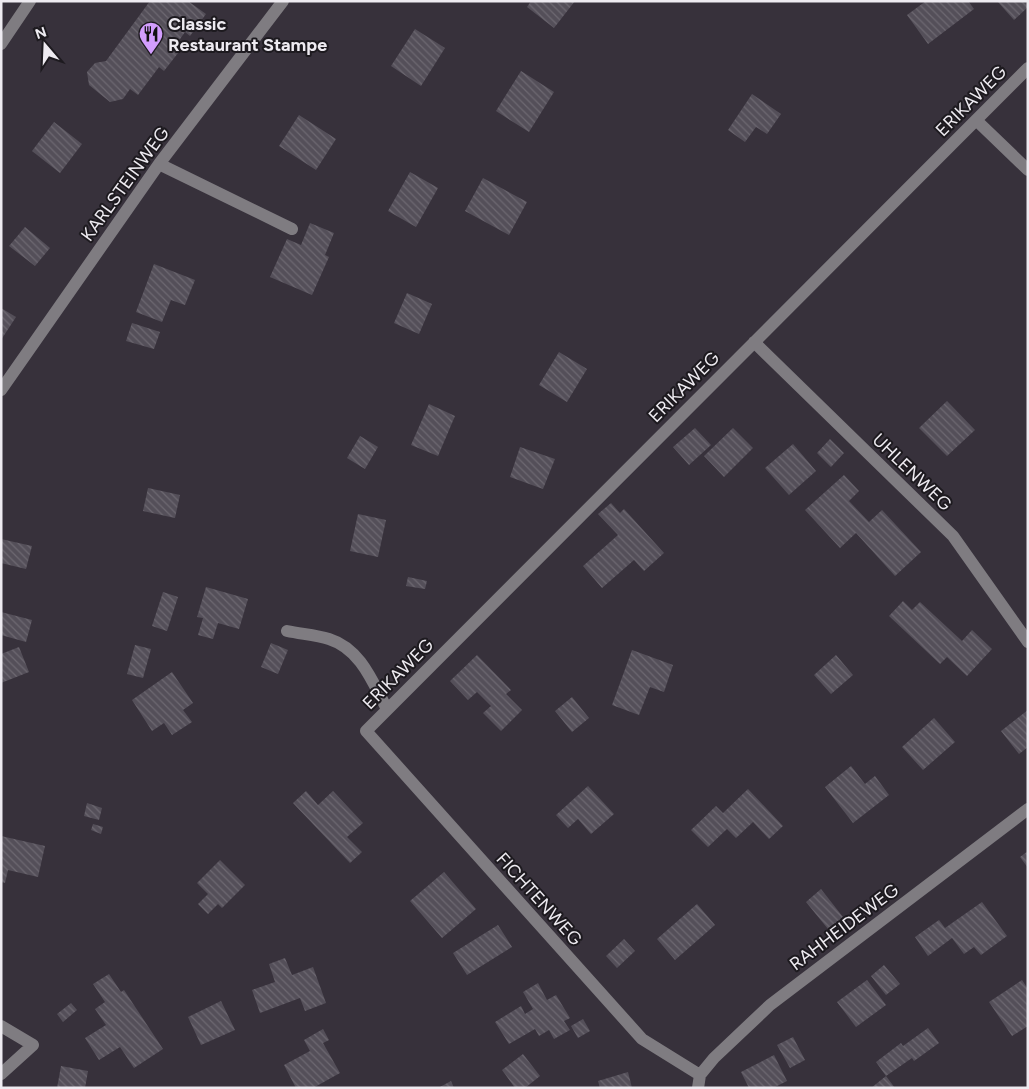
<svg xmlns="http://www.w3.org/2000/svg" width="1029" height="1089" font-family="Figtree,sans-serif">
	<defs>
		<pattern id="building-back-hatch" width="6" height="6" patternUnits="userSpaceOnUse" patternTransform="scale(1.25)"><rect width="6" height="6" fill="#544f59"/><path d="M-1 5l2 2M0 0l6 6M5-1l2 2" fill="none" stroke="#6d6871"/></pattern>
	</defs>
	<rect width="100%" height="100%" fill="#37313b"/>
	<path fill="url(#building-back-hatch)" d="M150,1H188L206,14L190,36L185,32L173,49L178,53L164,71L159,67L138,95L130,89L123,99L110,102L89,85L87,72L95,63L106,61Z
		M531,1H575L554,28L527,7Z
		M926,1H968L974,9L928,44L907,15Z
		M997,1H1026L1028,7L1014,20Z
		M415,29L445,48L421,86L391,66Z
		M521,71L554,92L529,132L496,111Z
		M752,94L781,114L767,134L756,127L745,142L728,130Z
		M299,115L336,139L316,170L279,146Z
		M54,122L82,144L60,173L32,151Z
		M410,172L438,188L416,227L388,211Z
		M483,178L527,202L509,235L465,211Z
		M310,223L334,233L325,255L329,257L312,295L270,277L287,239L301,245Z
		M25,227L50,248L35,266L9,246Z
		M154,264L195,280L185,305L171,300L162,322L136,312Z
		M407,293L432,304L419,334L394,323Z
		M1,308L16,317L1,340Z
		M132,323L160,332L154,349L126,341Z
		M559,352L587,369L567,402L539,385Z
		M947,401L975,430L947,456L919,428Z
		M429,404L455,416L438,456L411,445Z
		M695,428L711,445L689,465L673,447Z
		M733,428L753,448L724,477L704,456Z
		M360,436L378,447L365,469L347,458Z
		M830,439L844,453L831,467L817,453Z
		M793,444L816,471L789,495L765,468Z
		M520,447L555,459L543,489L510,477Z
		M844,475L859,491L849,501L869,522L882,510L921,552L895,576L856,533L840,548L805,510Z
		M148,488L180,495L175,518L143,511Z
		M611,503L620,513L624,509L664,553L644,571L634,560L602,588L583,566L618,535L598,514Z
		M358,514L386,520L378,557L350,551Z
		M1,539L32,546L26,569L1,563Z
		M408,577L427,581L425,589L406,586Z
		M206,587L248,599L239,629L218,623L213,639L198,635L203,618L197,617Z
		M163,592L178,597L167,631L152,626Z
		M903,601L912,610L920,602L962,641L972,630L992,649L967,676L947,657L940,664L889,616Z
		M1,612L32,620L26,642L1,635Z
		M271,643L288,650L278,674L261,667Z
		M135,645L151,649L143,678L127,674Z
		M19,647L29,672L1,683V654Z
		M632,650L673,665L664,692L650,687L639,715L612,705Z
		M477,655L511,690L506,694L522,710L501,731L483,713L491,706L477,692L468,700L450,681Z
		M836,655L853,675L831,694L814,675Z
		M172,672L193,703L183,710L192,722L172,735L164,723L152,731L132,700Z
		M572,697L589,718L572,732L555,711Z
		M1028,710V747L1019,754L1001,731Z
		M934,718L955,742L923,770L902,747Z
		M851,766L865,784L875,776L889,795L853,823L825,787Z
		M588,786L614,814L591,834L578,819L568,828L556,815Z
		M748,789L783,826L769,839L753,822L736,838L727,829L708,847L691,830L716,806L723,813Z
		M306,791L318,805L333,791L363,823L347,837L362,852L350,863L293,803Z
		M87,803L102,808L99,820L84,816Z
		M93,824L103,827L101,834L91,830Z
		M1,836L45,846L38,877L8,870L5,883L1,882Z
		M1028,851V868L1020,857Z
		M220,860L245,885L222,908L218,904L208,914L198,904L208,894L197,883Z
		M444,872L476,909L442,938L410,901Z
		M821,889L843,917L828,929L806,902Z
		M982,902L1007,936L981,955L974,947L964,954L952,938L928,956L915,937L939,920L945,928Z
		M697,904L715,925L675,960L657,939Z
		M498,925L512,947L467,975L453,953Z
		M624,939L635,951L617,968L606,956Z
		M285,958L292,975L313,967L326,1003L305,1011L300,998L260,1013L252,990L275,982L269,964Z
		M884,965L900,984L886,995L871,976Z
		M109,974L121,992L124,990L163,1049L134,1068L120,1047L99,1060L85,1038L106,1025L95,1009L105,1002L93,984Z
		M867,980L886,1005L856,1027L837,1002Z
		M1022,980L1028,989V1026L1012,1036L989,1002Z
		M538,983L547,1000L556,995L570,1018L564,1021L570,1030L554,1039L549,1030L539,1036L535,1029L509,1044L495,1022L521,1006L525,1014L533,1009L523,992Z
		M221,1001L235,1030L201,1045L188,1017Z
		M71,1003L77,1010L63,1022L57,1014Z
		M583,1019L590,1031L578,1038L571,1026Z
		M928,1028L939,1043L914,1061L912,1058L886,1076L876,1062L901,1043L903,1046Z
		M323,1029L329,1040L323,1043L340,1073L313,1088H296L284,1065L310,1051L304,1040Z
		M793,1037L805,1060L790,1068L777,1045Z
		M523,1054L540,1076L525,1088H515L502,1070Z
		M774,1055L787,1081L773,1088H749L741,1072Z
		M61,1066L88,1071L85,1088H57Z
		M628,1072L632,1088H600L598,1081Z
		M886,1076L895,1088H871Z
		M451,1081L454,1088H438Z"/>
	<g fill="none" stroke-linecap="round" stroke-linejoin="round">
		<path stroke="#7f7c81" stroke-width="12" d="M1,44L30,1
			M976,120L1028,170
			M159,164L292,229
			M754,342L953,536L1028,642
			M1,390L159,164L283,1
			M287,631C301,634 316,635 329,639C361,649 373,683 387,709
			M1,1026L33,1045L1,1074
			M700,1075L642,1039L366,731L1028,68
			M698,1088L700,1075L714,1058L770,1005L1028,809"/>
	</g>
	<defs>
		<symbol id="restaurant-pin" viewBox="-11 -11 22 30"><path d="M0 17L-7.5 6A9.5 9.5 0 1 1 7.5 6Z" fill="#d29dfd" stroke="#1d1a1f"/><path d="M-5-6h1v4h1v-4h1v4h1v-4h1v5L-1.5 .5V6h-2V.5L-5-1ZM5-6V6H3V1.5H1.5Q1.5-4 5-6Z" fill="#111"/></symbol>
	</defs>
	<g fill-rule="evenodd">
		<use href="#restaurant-pin" x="137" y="20" width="28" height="38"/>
	</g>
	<g text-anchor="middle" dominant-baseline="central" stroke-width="4" stroke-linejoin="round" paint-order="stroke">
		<g font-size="18" font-weight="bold" fill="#eeebf1" stroke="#1d1a1f" text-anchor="start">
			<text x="168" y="24">Classic<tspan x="168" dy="21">Restaurant Stampe</tspan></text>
		</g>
		<g font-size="18" fill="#eeebf1" stroke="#1d1a1f">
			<text transform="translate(971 101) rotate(-45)">ERIKAWEG</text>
			<text transform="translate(125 184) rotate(-54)">KARLSTEINWEG</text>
			<text transform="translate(684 387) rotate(-45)">ERIKAWEG</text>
			<text transform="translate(912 472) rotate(44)">UHLENWEG</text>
			<text transform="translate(398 674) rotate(-45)">ERIKAWEG</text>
			<text transform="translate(539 899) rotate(48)">FICHTENWEG</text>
			<text transform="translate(844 927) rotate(-37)">RAHHEIDEWEG</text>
		</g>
	</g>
	<rect width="1029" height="1089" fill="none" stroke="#eeebf1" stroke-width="5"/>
	<g transform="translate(45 45) rotate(341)" stroke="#1d1a1f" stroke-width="4" paint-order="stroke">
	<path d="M0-4L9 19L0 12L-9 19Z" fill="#eeebf1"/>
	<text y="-8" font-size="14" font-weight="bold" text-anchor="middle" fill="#eeebf1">N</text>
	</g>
</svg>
